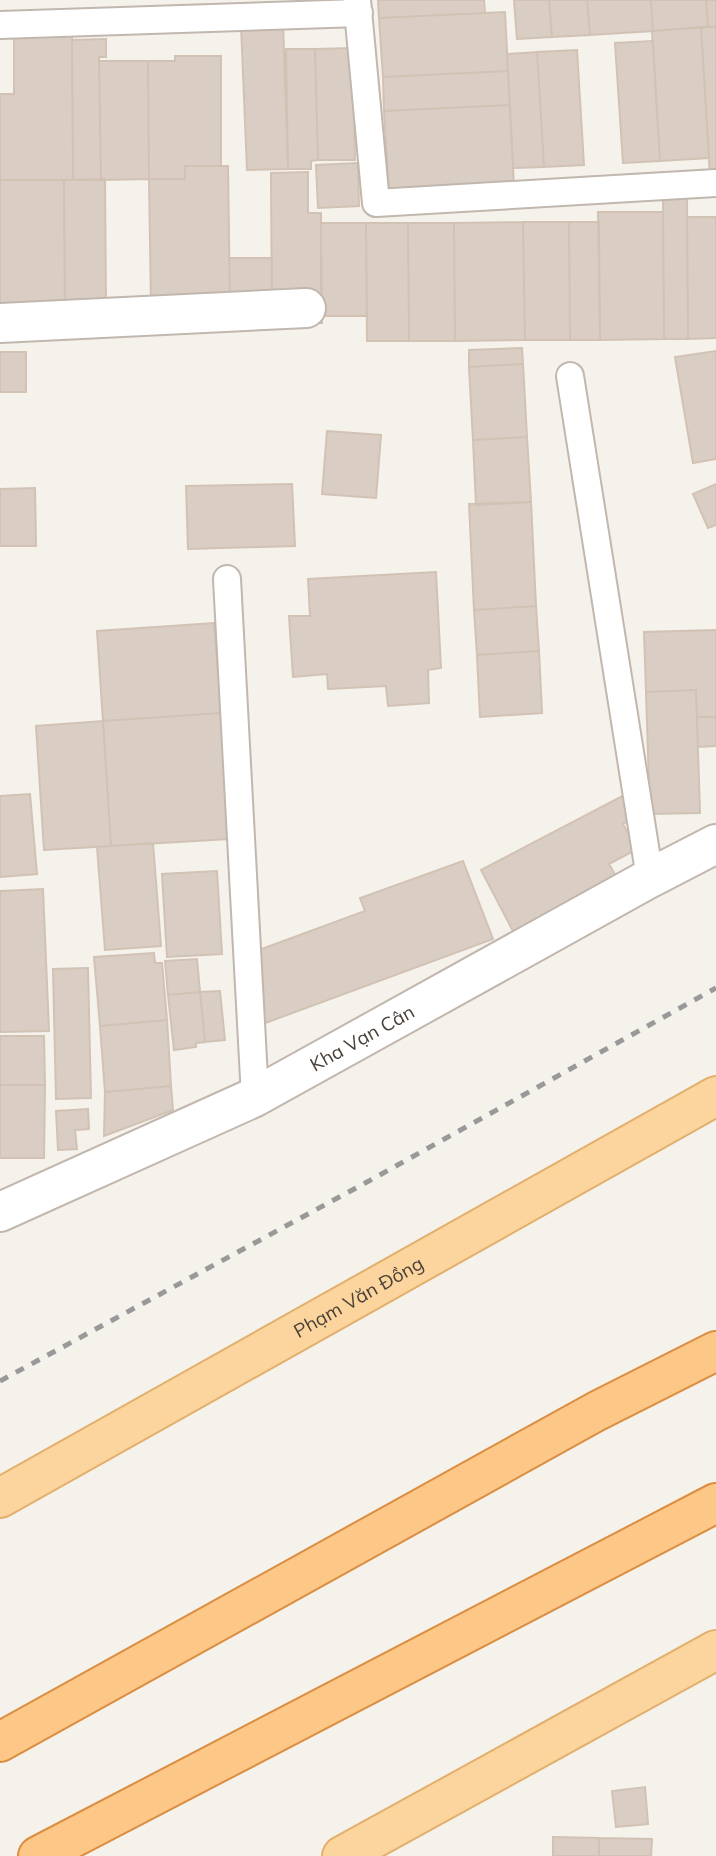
<svg xmlns="http://www.w3.org/2000/svg" width="716" height="1856" font-family="Mulish,sans-serif">
	<rect width="100%" height="100%" fill="#f5f1eb"/>
	<path fill="#dacec4" stroke="#d1c2b4" stroke-width="2" d="M378,0H484L485,13L379,18Z
		M514,0H549L552,37L517,39Z
		M549,0H587L590,35L552,37Z
		M587,0H651L653,31L590,35Z
		M651,0H706L708,27L653,31Z
		M706,0H716V27H708Z
		M505,12L508,71L383,77L379,18Z
		M283,23L288,169L247,170L241,25Z
		M701,27H716V176H710Z
		M701,27L709,158L660,161L652,31Z
		M14,33H72L73,180H0V94H14Z
		M106,39V57H99L101,180H73L72,40Z
		M653,41L660,161L623,163L615,43Z
		M353,48L355,160H318L315,49Z
		M286,49H315L318,160L311,161V169H288Z
		M577,50L584,165L544,167L537,52Z
		M537,52L544,167L513,168L507,54Z
		M175,56H221V166H185V179H149L148,61H175Z
		M99,61H148L149,179L101,180Z
		M508,71L510,105L384,111L383,77Z
		M510,105L514,187L389,193L384,111Z
		M358,163L359,206L318,208L316,165Z
		M185,166H228L230,305H151L149,179H185Z
		M308,172V213H321L322,323H272L271,173Z
		M105,179L106,308H65L64,180Z
		M0,180H64L65,337L0,338Z
		M663,194H687L688,339H664Z
		M598,212H663L664,339L600,340Z
		M687,217H716V338L688,339Z
		M523,222H569L570,340H525Z
		M523,222L525,340L455,341L454,223Z
		M569,222H599L600,340H570Z
		M321,223H366L367,316H321Z
		M366,223H408L409,341H367Z
		M408,223H454L455,341H409Z
		M229,258H272V304L230,305Z
		M522,348L523,364L469,367V350Z
		M716,351V459L693,463L675,357Z
		M0,352H26V392H0Z
		M523,364L527,437L473,440L469,367Z
		M327,431L381,435L376,498L322,494Z
		M527,437L531,502L476,505L473,440Z
		M292,484L295,546L188,549L186,486Z
		M716,484V525L708,528L693,494Z
		M35,488L36,546H0V489Z
		M531,502L536,606L474,610L469,504Z
		M436,572L441,668L428,670L429,703L388,706L386,686L328,689L327,674L293,677L289,616H310L308,579Z
		M536,606L539,651L477,655L474,610Z
		M214,623L221,713L103,721L97,631Z
		M716,630V717H697L696,690L646,692L644,632Z
		M539,651L542,713L480,717L477,655Z
		M696,690L700,813L650,814L646,692Z
		M221,713L229,839L111,846L103,721Z
		M697,717H716V746L698,747Z
		M103,721L111,846L44,850L36,726Z
		M30,794L37,874L0,877V796Z
		M626,794L637,816L623,824L637,849L609,864L620,883L514,933L481,870Z
		M153,843L161,946L105,950L97,847Z
		M463,861L493,939L260,1025L259,950L365,911L360,898Z
		M217,871L222,954L167,957L162,874Z
		M43,889L49,1031L0,1032V891Z
		M154,953L155,963H162L167,1020L100,1026L94,957Z
		M197,959L200,992L168,995L165,961Z
		M88,968L91,1098L56,1099L53,969Z
		M220,991L225,1040L205,1042L200,992Z
		M200,992L205,1042L196,1043V1047L174,1050L168,995Z
		M167,1020L171,1086L105,1092L100,1026Z
		M0,1036H44L45,1085H0Z
		M0,1085H45L44,1158H0Z
		M171,1086L173,1110L104,1136L105,1092Z
		M88,1109L89,1129L75,1130L77,1149L58,1150L56,1111Z
		M645,1787L648,1824L616,1827L612,1791Z
		M553,1837L599,1838V1856H553Z
		M599,1838L652,1839L651,1856H599Z"/>
	<g fill="none" stroke-linecap="round" stroke-linejoin="round">
		<defs>
			<path id="service" d="M357,0L376,203L716,183
				M0,25L359,13
				M570,376L650,878
				M227,579L255,1097"/>
			<g id="minor">
				<path d="M0,323L306,308"/>
				<path id="s1" d="M0,1212L255,1097L650,878L716,844"/>
			</g>
			<g id="primary">
				<path id="s2" d="M0,1498L716,1096"/>
				<path d="M342,1856L716,1650"/>
			</g>
			<path id="trunk" d="M0,1742L597,1411L716,1351
				M38,1856L716,1503"/>
		</defs>
		<use href="#service" stroke="#c1b7ae" stroke-width="30"/>
		<use href="#minor" stroke="#c1b7ae" stroke-width="42"/>
		<use href="#primary" stroke="#e2af6c" stroke-width="42"/>
		<use href="#trunk" stroke="#db8d40" stroke-width="42"/>
		<use href="#service" stroke="#fff" stroke-width="26"/>
		<use href="#minor" stroke="#fff" stroke-width="38"/>
		<use href="#primary" stroke="#fcd49d" stroke-width="38"/>
		<use href="#trunk" stroke="#fcc787" stroke-width="38"/>
		<path stroke="#999" stroke-width="5" stroke-dasharray="9 9" stroke-linecap="butt" d="M0,1381L367,1182L716,988"/>
	</g>
	<g text-anchor="middle" dominant-baseline="central" stroke-width="7" stroke-linejoin="round" paint-order="stroke">
		<g font-size="19" fill="#4a4139" stroke="#fff">
			<text stroke="none"><textPath href="#s1" startOffset="402">Kha Vạn Cân</textPath></text>
			<text stroke="none"><textPath href="#s2" startOffset="411">Phạm Văn Đồng</textPath></text>
		</g>
	</g>
</svg>
